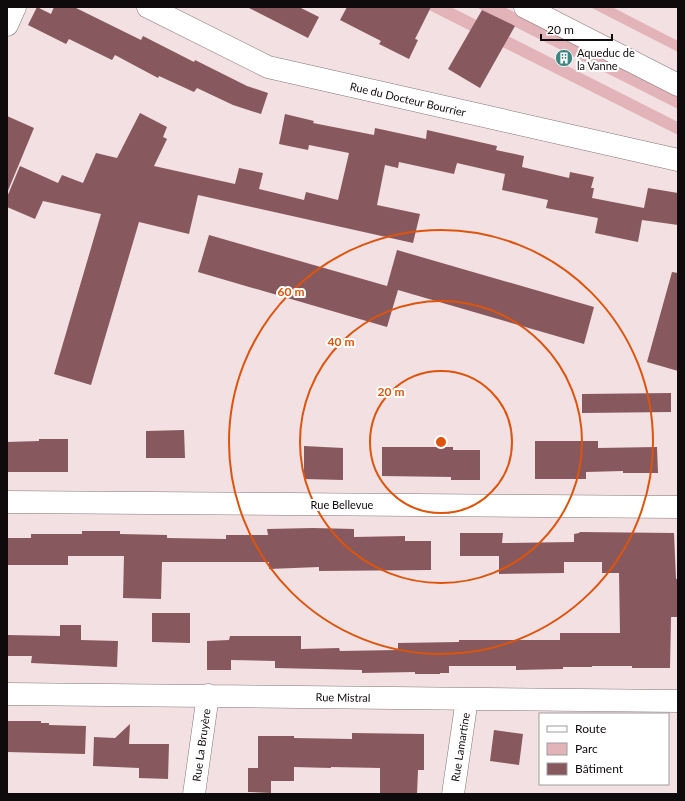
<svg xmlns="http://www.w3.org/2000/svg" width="685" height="801" font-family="Lato,sans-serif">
	<rect width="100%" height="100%" fill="#f2e0e2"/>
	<path fill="#e2b3b8" d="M423,7H451L678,122V135Z
		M476,7H504L678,96V109Z
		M590,7H612L678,41V52Z"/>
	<path fill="#87585d" d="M37,7L51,14L54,7H74L141,40L143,36L194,62L195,60L247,86L268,93L261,114L233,105L197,88L194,92L159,76L158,78L115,55L112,60L69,39L66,44L28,25Z
		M247,7H299L319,17L308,38Z
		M347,7H431L415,39L418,40L409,59L379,44L381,41L340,20Z
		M482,10L515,26L480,88L448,69Z
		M140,113L167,127L163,137L167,139L154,166L235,184L239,168L263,173L259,189L304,200L306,192L338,200L349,153L309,145L308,150L279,144L285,114L314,121L313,123L374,135L375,128L426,139L427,130L497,146L496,150L524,156L522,167L569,178L570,172L594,177L591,188H594L592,198L644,208L648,188L678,193V225L642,220L638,242L595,233L598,218L546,208L548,200L502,190L505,174L457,163L454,174L399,162L398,168L385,165L377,205L420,214L413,243L198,195L189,234L139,222L91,385L54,374L101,214L43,201L35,219L7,207V197L20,166L58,183L62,175L83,183L96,153L117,158Z
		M7,116L34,128L7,193Z
		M209,235L387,286L397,250L594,307L584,344L398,290L387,327L198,272Z
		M672,272L678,273V371L647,362Z
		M671,393V412L582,413V394Z
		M184,430L185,458H146V431Z
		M39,439H68V472H7V442L39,441Z
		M535,441H598V448L657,447L658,473H623V471L586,472V479H535Z
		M304,446L343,448V480L304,479Z
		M382,447H453V450H480V480H451V477L382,476Z
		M313,528L354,529V537L405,536V541H431V570L319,571V567L269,569V562H162L161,599L123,598L124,556H68V565H7V538H31V534H82V531H120V534L167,535V538L226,539V535H268L267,529Z
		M580,532L674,533L676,579H678V617H671L670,668H632V666H592V667H563V669L516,670V666H449V673H440V674H415V672L362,673V670L275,668V661L231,660V670H207V641L229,640L230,636H301V649L339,648L340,651L398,650V643L459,642V640H560V633H620L619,573H602V562H564V573L499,574V556H460V533H503L502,543L574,542V534L579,533Z
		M152,613H190V643L152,642Z
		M60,625H81V640L118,641L117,667L31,663L32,656H7V635L60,636Z
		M7,721H41V723H49V725L86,726L85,754L7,752Z
		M130,724L129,744H169L168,779L139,778V768L93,766L94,737L115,738Z
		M494,730L523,734L519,765L490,761Z
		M352,733L424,734V770H418L417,794H380V768L331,767V768L294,767V781H271V793L248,792V768H258V736H294V738L352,739Z"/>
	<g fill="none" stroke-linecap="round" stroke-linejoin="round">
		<defs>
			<path id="minor" d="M148,7L268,67L678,160
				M525,7L678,85
				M7,25L15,7
				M7,502L678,507
				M7,694L678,701
				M194,794L208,695
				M453,794L467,699"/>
		</defs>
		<use href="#minor" stroke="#847576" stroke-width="23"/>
		<use href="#minor" stroke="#fff" stroke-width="22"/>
	</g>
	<g fill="none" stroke="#dd550c" stroke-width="2">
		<circle cx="441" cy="442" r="71"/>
		<circle cx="441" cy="442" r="141"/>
		<circle cx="441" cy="442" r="212"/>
	</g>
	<defs>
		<symbol id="building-disc" viewBox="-11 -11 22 22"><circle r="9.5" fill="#3e8683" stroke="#fff"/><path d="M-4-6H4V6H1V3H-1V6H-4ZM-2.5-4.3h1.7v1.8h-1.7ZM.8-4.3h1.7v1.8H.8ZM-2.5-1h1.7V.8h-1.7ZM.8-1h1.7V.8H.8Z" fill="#fff"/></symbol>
	</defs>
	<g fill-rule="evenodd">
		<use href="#building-disc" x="554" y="48" width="20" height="20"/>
	</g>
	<g text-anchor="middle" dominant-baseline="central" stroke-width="4" stroke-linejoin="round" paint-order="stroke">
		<g font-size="11" fill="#0f0a0b" stroke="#fff" text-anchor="start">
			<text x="577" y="52">Aqueduc de<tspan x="577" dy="13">la Vanne</tspan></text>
		</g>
		<g font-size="11" fill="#0f0a0b" stroke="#fff">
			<text transform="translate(408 99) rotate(13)">Rue du Docteur Bourrier</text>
			<text x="342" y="504">Rue Bellevue</text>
			<text transform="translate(343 697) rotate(1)">Rue Mistral</text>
			<text transform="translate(201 745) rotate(-82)">Rue La Bruyère</text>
			<text transform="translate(460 747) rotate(-81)">Rue Lamartine</text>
		</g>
	</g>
	<circle cx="441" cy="442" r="6" fill="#dd550c" stroke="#fff" stroke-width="2"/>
	<g font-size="12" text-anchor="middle" font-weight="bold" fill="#dd550c" stroke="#fff" stroke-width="4" stroke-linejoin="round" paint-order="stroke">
		<text x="291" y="296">60 m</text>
		<text x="341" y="346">40 m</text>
		<text x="391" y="396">20 m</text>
	</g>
	<rect width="685" height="801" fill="none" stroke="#0f0a0b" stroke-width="16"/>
	<rect x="539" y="713" width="130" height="72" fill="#ffffff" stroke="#9f9d9d"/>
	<rect x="547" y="726" width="20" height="6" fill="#ffffff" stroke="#9f9d9d"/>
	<text x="575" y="733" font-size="12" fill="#0f0a0b">Route</text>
	<rect x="547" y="743" width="20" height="12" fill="#e2b3b8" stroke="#9f9d9d"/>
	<text x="575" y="753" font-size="12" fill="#0f0a0b">Parc</text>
	<rect x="547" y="763" width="20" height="12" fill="#87585d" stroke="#9f9d9d"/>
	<text x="575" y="773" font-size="12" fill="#0f0a0b">Bâtiment</text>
	<path d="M541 34v6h71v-6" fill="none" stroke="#0f0a0b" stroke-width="2"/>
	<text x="547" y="34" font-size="12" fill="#0f0a0b" stroke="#ffffff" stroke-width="3" paint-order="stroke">20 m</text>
</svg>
